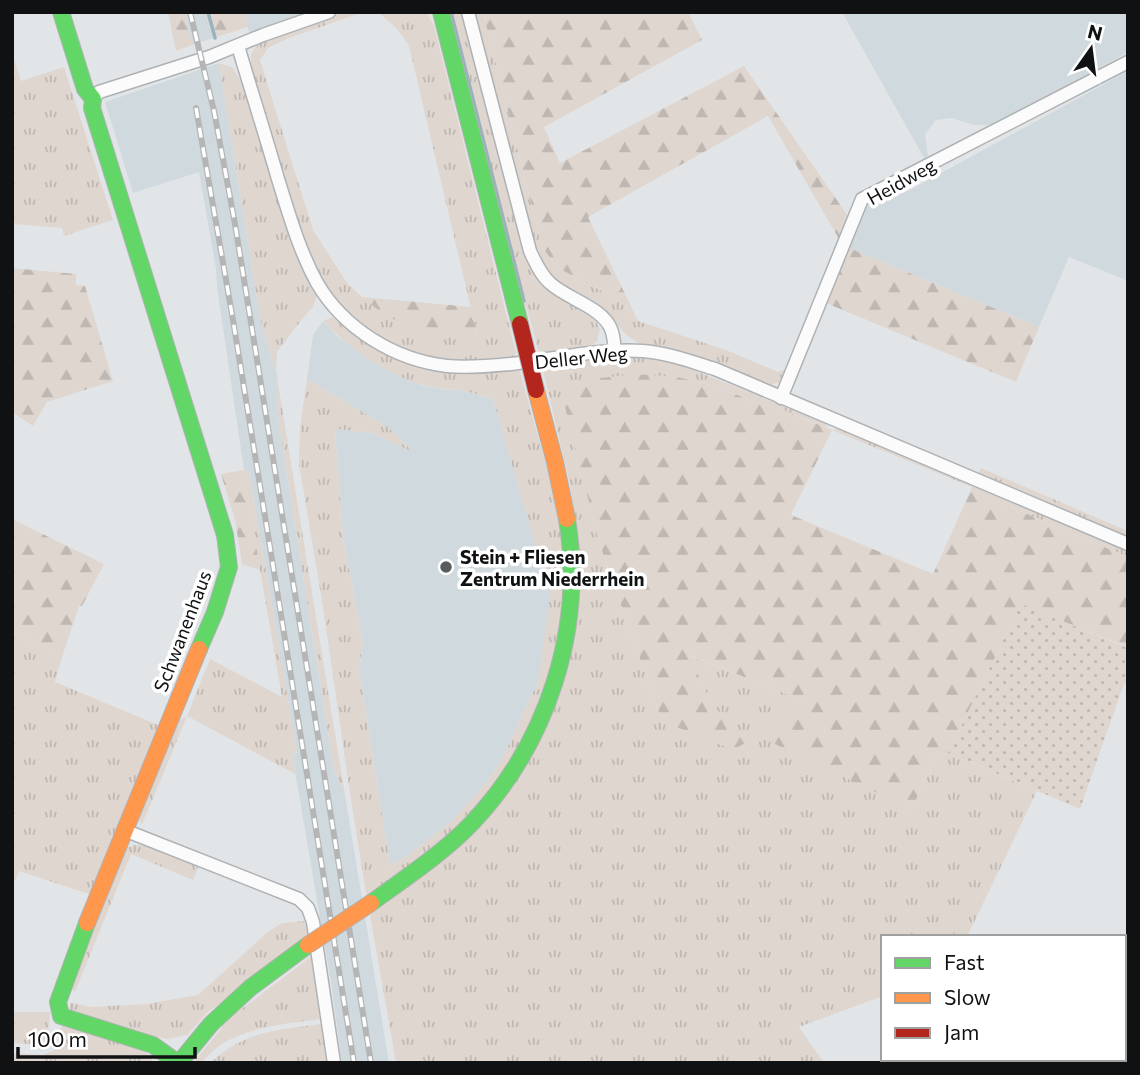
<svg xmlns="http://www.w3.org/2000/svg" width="1140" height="1075" font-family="Commissioner,sans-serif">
	<defs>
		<pattern id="grass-tufts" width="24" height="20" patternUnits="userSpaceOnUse" patternTransform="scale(1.75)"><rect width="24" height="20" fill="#e0d6d0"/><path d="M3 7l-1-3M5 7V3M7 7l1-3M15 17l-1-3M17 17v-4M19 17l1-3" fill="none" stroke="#bfb7b2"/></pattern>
		<pattern id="forest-firs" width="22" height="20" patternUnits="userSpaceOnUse" patternTransform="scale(1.75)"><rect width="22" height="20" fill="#e0d6d0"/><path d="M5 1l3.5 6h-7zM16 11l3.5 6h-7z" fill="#bfb7b2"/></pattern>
		<pattern id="park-dots" width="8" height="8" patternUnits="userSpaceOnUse" patternTransform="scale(1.75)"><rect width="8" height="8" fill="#e0d6d0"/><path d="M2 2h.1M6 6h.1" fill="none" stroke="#bfb7b2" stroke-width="1.8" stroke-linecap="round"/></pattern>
	</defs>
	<rect width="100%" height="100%" fill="#e2e5e7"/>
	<path fill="#d0dade" d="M185,12H205L213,38L192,45Z
		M245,12H310L249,33Z
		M842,12H1128V52L1002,121L988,125H974L952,118L936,120L925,134L928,156L924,158Z
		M219,63L261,323L276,371L279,424L334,770L345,795L389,1063H342L331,982L292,754L297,753L249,472L244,470L217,287L216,269L199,172L133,193L105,102Z
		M1128,71V281L1069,257L1039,327L849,248L867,203L899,185L910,190Z
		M323,321L338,337L380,366L405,378L424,386L441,389L464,391L493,399L551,596L538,682L502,759L486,783L453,820L403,859L390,865L359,669L363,642L343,538L335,429L372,433L411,450L389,428L307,379L313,335Z"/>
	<path fill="url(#grass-tufts)" d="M343,12H364L289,38L268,48L260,60L313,230L347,283L362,297L477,334L409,46C400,31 391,22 377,12H426L434,26L517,357C497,360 478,362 458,361C412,358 361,332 333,295C308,263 298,221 286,182C275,145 263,107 252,69C251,61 249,55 255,48C268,35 324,19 343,12Z
		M448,12H461L527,261L540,284L595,320L600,329L597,341L589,348L539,355L531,322L507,249Z
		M473,12H483L542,247L558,268L619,300L638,321L726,350L778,372L785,369L780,382L768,386L717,364L680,351L638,343L624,333L609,314L557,282L536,253Z
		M12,52L21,81L64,67L113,220L64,236L62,228L12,224Z
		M219,63L233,68L246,90L296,254L317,296L313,307L303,318L277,352L276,371L345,795L334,770L279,424L276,371L261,323Z
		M332,317L354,335L382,353L414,366L470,373L519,369L552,485L565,548L559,644L534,716L511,763L486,796L451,835L367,899L350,794L323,607L299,464L300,427L307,379L389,428L413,452L372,433L335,429L343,538L363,642L359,669L390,865L403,859L453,820L486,783L502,759L538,682L550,596L493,399C483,396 472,392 461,391C449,389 436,389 423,385C388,375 348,348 323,321Z
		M644,357L681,365L826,423L828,428L775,407L755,402L714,386L677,377L588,497L599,542L662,721L712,705L688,655L810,703L911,809L938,755L948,753L1037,791L967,937H883V996L799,1027L824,1063H396L370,915L432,868L477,826L567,671L578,617L581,576L570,485L542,366L597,358Z
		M839,428L1128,551V557L971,490L972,487L832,430Z
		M981,468L1128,531V540L977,476Z
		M244,470L249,472L297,752L292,754L295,774L187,716L142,825L137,817L177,722L187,716L210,659L282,697L260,570Z
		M12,634L63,654L55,682L163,727L92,895L19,871L12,887Z
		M134,845H145L198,867L193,880L131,854L75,992L68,984L124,849Z
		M305,921L310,938L208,1012L187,1035L167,1039L153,1036L69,1010L70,1004L72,1003L91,1007L146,1004L198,995L269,931L282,923Z
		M312,956L320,1019C286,1024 251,1026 222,1044C214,1049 207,1057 201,1063H193L230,1018Z
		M12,1012H50L48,1034L42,1042L29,1044L12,1043Z
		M67,1023L138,1046L151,1057L152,1063H12V1053L43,1055L56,1049L61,1027Z
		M321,1024L327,1063H210C245,1031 276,1030 321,1024Z"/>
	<path fill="url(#forest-firs)" d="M168,12H185L192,45L176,51Z
		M205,12H245L248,27L213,38Z
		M483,12H688L702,40L544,127L560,163L744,66L848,216L839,239L768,116L588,217L638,321L619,300L558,268L542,247Z
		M849,248L1039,327L1016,382L826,303Z
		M12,268L76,274V285L85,286L113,381L47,402L33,426L12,412Z
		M362,297L471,307L477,335C448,334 416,333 390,317C380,312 371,304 362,297Z
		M635,374L677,377L714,386L755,402L775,407L832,430L791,515L933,574L971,490L1128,557V647L1021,605L948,753L938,755L911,809L773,743L774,730L791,709L809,703L689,655L712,705L749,741L738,747H726L662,721L599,542L559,383Z
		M244,470L260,570L242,564L235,520L221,474Z
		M12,519L104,564L82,606H79L63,654L12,634Z
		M1124,1011L1128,1012V1063H1060L1062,1059H1124Z"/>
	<path fill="url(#park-dots)" d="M1021,604L1128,648V685L1124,684L1080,809L948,753Z"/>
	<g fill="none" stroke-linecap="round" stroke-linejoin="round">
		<path stroke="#9ab2bc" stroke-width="3.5" d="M208,12L215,38
			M451,12L524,301"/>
		<defs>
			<path id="street" d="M468,12L530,251C535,262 541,275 550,283C567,299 602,307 611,329C614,336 614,344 615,351
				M238,46C251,90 265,134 278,179C289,214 299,250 317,283C344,329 395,360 447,366C468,368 490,366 511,364C555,359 599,348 643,351C668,353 692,362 715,369L1128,544
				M93,99L99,92L209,57L263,35L329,12
				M781,398L862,199L1128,62
				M124,830L299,899L308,908L313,922L334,1063"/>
			<path id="fast" d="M61,12L85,89L93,99L92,108L225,535L229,567L215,612L199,649
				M441,12L520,324
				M371,903C405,878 442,854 471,824C548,743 585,628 567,519
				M87,923L58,1002L61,1016L153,1045L178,1063
				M179,1063L211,1024L250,988L308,945"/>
			<path id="slow" d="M536,390L555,462L567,519
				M87,923L199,649"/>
		</defs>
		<use href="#street" stroke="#afb2b4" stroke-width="15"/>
		<use href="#fast" stroke="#afb2b4" stroke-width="18"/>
		<use href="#slow" stroke="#afb2b4" stroke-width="18"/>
		<use href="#street" stroke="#fbfbfb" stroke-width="12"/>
		<use href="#fast" stroke="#63d668" stroke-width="16"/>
		<use href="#slow" stroke="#ff974d" stroke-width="16"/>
		<defs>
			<path id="rail" d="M190,12L214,111L235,224L371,1063
				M196,108L233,320L354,1063"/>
		</defs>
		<use href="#rail" stroke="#b5b5b6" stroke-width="6"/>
		<use href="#rail" stroke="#fff" stroke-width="3.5" stroke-dasharray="10" stroke-linecap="butt"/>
		<defs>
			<path id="slow-bridge" d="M308,945L371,903"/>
			<path id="jam-bridge" d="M520,324L536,390"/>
		</defs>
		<use href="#slow-bridge" stroke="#afb2b4" stroke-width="18" stroke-linecap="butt"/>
		<use href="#jam-bridge" stroke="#afb2b4" stroke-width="18" stroke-linecap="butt"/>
		<use href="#slow-bridge" stroke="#ff974d" stroke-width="16"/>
		<use href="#jam-bridge" stroke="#b3261e" stroke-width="16"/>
	</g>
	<circle fill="#595b5d" stroke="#fff" stroke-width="2.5" cx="446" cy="567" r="7"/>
	<g text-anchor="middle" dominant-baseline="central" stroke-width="7" stroke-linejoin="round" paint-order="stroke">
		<g font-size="19" fill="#0f1112" stroke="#fff">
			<text transform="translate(901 181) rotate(-29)">Heidweg</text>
			<text transform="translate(581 357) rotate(-6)">Deller Weg</text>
			<text transform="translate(182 631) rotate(-69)">Schwanenhaus</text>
		</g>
		<g font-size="19" font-weight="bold" fill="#0f1112" stroke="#fff" text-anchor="start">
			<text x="460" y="556">Stein + Fliesen<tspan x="460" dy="22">Zentrum Niederrhein</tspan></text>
		</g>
	</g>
	<rect width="1140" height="1075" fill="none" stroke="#0f1112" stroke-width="28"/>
	<rect x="881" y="935" width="245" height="126" fill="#ffffff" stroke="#9fa0a0" stroke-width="2"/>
	<rect x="895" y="958" width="35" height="10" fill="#63d668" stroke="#9fa0a0" stroke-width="2"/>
	<text x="944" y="970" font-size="21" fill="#0f1112">Fast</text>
	<rect x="895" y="993" width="35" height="10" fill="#ff974d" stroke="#9fa0a0" stroke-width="2"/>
	<text x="944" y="1005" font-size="21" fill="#0f1112">Slow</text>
	<rect x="895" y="1028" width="35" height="10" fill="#b3261e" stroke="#9fa0a0" stroke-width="2"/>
	<text x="944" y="1040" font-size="21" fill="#0f1112">Jam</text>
	<g transform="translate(1091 49) rotate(14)" stroke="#ffffff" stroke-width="5" paint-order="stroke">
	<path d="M0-5L12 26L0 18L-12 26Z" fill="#0f1112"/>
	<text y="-10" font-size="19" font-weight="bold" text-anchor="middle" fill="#0f1112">N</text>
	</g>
	<path d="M18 1047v10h177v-10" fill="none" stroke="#0f1112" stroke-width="3.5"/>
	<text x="28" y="1047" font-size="21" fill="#0f1112" stroke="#ffffff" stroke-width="5" paint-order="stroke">100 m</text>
</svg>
